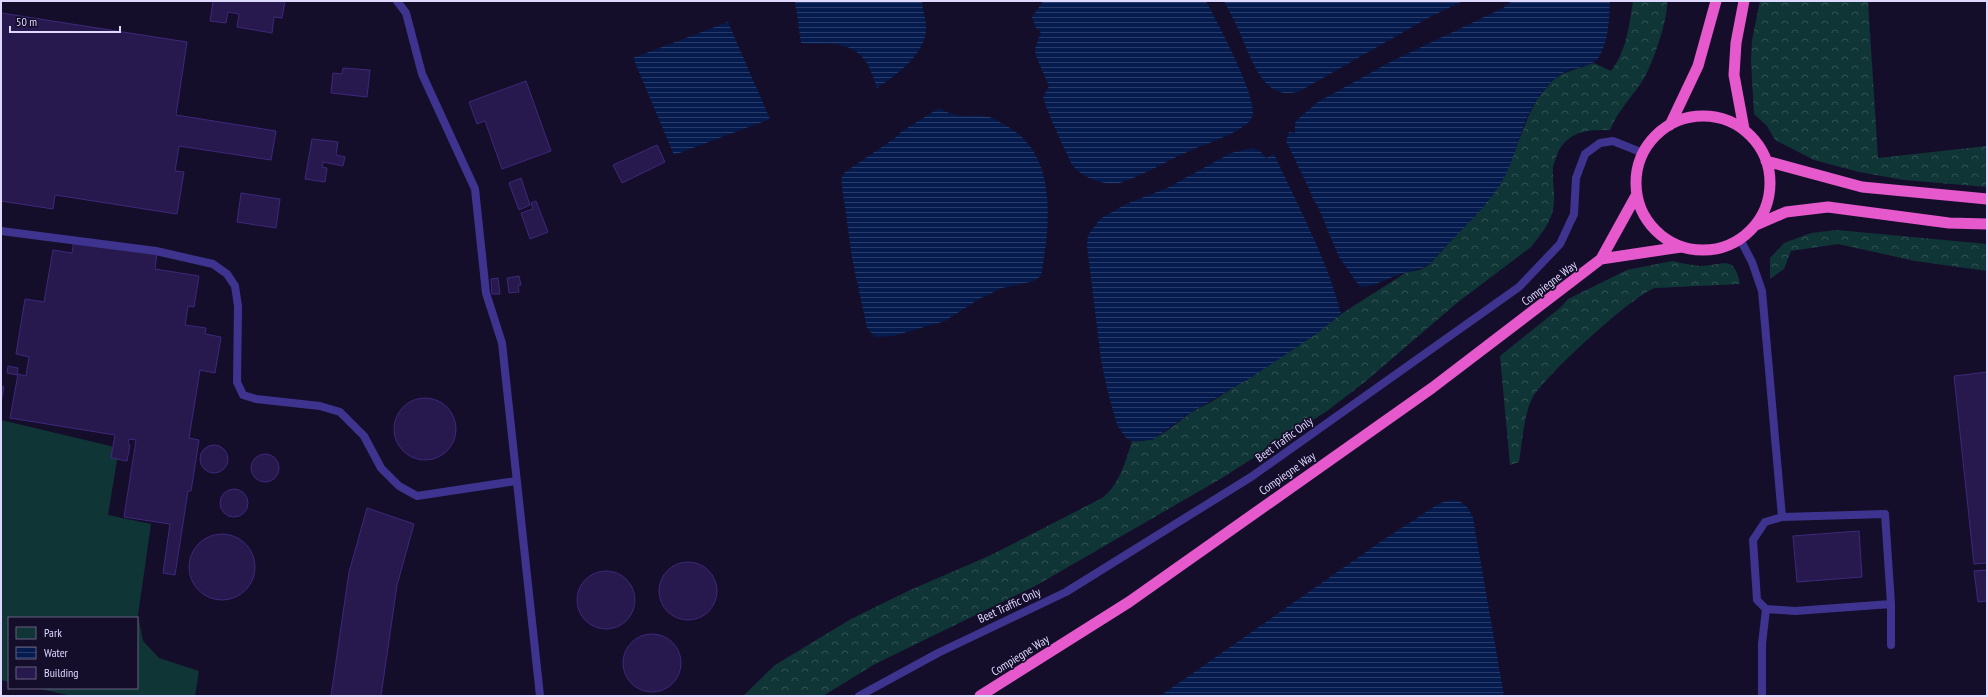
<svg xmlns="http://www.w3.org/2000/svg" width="1988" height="697" font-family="'PT Sans Narrow',sans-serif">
	<defs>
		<pattern id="forest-crowns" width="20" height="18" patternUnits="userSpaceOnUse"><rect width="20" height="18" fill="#103536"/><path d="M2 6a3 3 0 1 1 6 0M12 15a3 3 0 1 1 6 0" fill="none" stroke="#325254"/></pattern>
		<pattern id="water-rules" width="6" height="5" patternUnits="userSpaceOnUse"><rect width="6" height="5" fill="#051a4d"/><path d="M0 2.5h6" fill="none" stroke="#293b68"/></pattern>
	</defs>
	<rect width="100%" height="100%" fill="#150e2b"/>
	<path fill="#103536" d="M1,420L119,448L108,515L151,524L138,615L143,641L159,658L199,671L195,696H72L36,688H137V618H9V682L1,680Z"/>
	<path fill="url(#forest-crowns)" d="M1633,1H1667C1669,17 1651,70 1641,83C1630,99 1617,112 1610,130C1589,130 1571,130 1559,150C1557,155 1554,162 1553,167C1552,182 1556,196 1553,210C1550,224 1539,237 1531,247L1458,302L1366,381L1327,411L1222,478L1037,585L875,664L823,696H743L775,665L851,619L908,591L991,555L1102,498C1119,486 1126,460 1132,441C1158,444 1175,423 1195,410C1200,407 1206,405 1211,402L1316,334L1341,314L1407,272L1420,270L1430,264L1497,189L1506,173L1529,115L1537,99L1553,80L1562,74L1594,63L1611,71C1627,50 1629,26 1633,1Z
		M1760,1H1868L1878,158L1987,146V187L1904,180L1859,172L1814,160L1775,140L1767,126L1754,114L1751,62L1752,40Z
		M1837,230L1987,244V271L1915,261L1838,244L1791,251L1784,269L1770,279V258L1784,243L1811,233Z
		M1672,261C1681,263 1691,265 1700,266C1723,266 1734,253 1740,284L1655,288C1633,295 1542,378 1532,399C1524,414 1522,444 1519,462L1510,465L1500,356L1561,307L1568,299L1627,270Z"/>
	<path fill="url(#water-rules)" d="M795,1H922C922,10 927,20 926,29C925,55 896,75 877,88C869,64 864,49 835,44C824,43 812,45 801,43Z
		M1043,1H1206C1216,20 1260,101 1252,117C1246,131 1208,143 1194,149C1170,159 1148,173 1123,182C1108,187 1083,179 1073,166C1070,162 1068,155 1065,150C1057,133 1049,116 1043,97L1049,86L1036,56L1035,49L1041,31L1036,28L1032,17Z
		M1224,1H1463L1426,19L1300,91C1267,102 1255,68 1244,43C1239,29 1231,15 1224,1Z
		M1512,1H1610C1609,20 1609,40 1599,57C1592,68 1572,67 1561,74C1552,80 1544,90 1538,98C1522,120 1518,150 1506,174C1488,209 1455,234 1430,264C1420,270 1410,271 1400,274C1386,279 1376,286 1360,287L1339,257L1319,209L1313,199L1309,189L1286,141L1289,132L1295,133V123L1299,118L1318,102L1392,61L1503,8Z
		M728,22L770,119L674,155L633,58Z
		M939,108C943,110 948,113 952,114C964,118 977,114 989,117C994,118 1000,123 1005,125C1059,154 1050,225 1041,276L1034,281L1002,288L979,299L945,321L893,336L875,337L867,328L852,258L841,179L845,172L895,138L901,132Z
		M1252,148L1260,151L1266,158L1274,154C1298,206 1327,259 1341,314L1316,334L1252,377L1193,411L1152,440L1132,441L1126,438L1117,425L1107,389L1101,360L1087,246L1088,235L1100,219L1126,204L1167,188L1231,153Z
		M1452,500C1463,500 1469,508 1473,518L1504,696H1160L1383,540L1440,503Z"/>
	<path fill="#27184e" stroke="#3e287c" d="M210,1H285L282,18L274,17L272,33L237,27L239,14L228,12L226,23L210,21L213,1Z
		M1,13L187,42L176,115L276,131L271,160L179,146L175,171L184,172L177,214L55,195L53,209L1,201Z
		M343,68L370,70L367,97L331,93L333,73L342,74Z
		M526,81L551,151L502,169L485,121L477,124L469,102Z
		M312,139L338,142L336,155L345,157L343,166L323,162L322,167L327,168L325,182L305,179Z
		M657,145L665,162L622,183L613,165Z
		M521,178L530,205L519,210L509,183Z
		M241,193L280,199L276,228L237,222Z
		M536,201L548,232L530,239L521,213L533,209L531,203Z
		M74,240L157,253L155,269L199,276L194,307L188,306L185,325L206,328L205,334L221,337L215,373L200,370L189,438L199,440L191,491H188L175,575L163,573L170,524L124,517L136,440L129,439L128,443L130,445L127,461L111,458L115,435L10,418L18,374L26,376L29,357L16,354L25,299L44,302L53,250L72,253Z
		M519,276L521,285H518L519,292L509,293L507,278Z
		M498,278L500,294H492L491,279Z
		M8,366L18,368L17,375L7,373Z
		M1987,372V563L1974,564L1954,376Z
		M1,386L4,387L1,402Z
		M394 429a31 31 0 1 1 62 0a31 31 0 1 1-62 0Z
		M200 459a14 14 0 1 1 28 0a14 14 0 1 1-28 0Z
		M251 468a14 14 0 1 1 28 0a14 14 0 1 1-28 0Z
		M220 503a14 14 0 1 1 28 0a14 14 0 1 1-28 0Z
		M367,508L414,524L397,585L381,696H331L349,572Z
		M1859,531L1862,577L1797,582L1793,536Z
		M189 567a33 33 0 1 1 66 0a33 33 0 1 1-66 0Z
		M659 591a29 29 0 1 1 58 0a29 29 0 1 1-58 0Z
		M1987,570V601L1978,602L1974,571Z
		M577 600a29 29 0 1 1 58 0a29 29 0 1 1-58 0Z
		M623 663a29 29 0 1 1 58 0a29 29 0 1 1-58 0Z"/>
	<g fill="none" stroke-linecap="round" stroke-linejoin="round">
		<path stroke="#3e348f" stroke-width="8" d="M397,1L406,13L422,74L475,189L486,293L502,343L540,696
			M1,231L156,251L213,264L227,274L235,286L238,306L237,382L243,395L256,399L320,406L340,412L364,436L381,468L399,486L417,496L516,481
			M1740,239L1752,262L1762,291L1782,517
			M1891,645V604L1885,514L1782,517L1765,522L1753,540L1757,600L1766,609L1795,611L1891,604
			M859,696L938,653L1066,592L1251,477L1519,287L1560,244L1574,214L1576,178L1585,154L1600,143L1613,141L1643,153
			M1762,696V644L1766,609"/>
		<path stroke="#e659cc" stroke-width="11" d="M1636 183a67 67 0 1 1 134 0a67 67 0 1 1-134 0Z
			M1670,125L1698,66L1716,1
			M1744,129L1734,75L1736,43L1744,1
			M1766,161L1862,187L1987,199
			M1756,225L1786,212L1828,207L1949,223L1987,224
			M1601,259L1681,247
			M980,696L1129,602L1432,388L1601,259L1637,194"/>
	</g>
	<g text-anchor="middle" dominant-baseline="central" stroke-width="3.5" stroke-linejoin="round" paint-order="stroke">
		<g font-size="12" fill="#dfd8ff" stroke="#150e2b">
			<text transform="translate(1549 283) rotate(-37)">Compiegne Way</text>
			<text transform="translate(1284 439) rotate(-36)">Beet Traffic Only</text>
			<text transform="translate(1287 473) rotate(-35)">Compiegne Way</text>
			<text transform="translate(1009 605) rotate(-25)">Beet Traffic Only</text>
			<text transform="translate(1020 655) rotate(-32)">Compiegne Way</text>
		</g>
	</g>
	<rect width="1988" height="697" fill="none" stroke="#dfd8ff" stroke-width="4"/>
	<rect x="8" y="617" width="130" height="72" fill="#150e2b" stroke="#665f80"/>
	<rect x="16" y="627" width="20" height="12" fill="#103536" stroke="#665f80"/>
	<text x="44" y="637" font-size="12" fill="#dfd8ff">Park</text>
	<rect x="16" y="647" width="20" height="12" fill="url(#water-rules)" stroke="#665f80"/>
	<text x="44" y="657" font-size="12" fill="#dfd8ff">Water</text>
	<rect x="16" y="667" width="20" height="12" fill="#27184e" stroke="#665f80"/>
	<text x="44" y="677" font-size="12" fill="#dfd8ff">Building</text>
	<path d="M10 26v6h110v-6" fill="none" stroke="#dfd8ff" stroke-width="2"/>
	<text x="16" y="26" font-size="12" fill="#dfd8ff" stroke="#150e2b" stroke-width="3" paint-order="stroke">50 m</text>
</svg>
